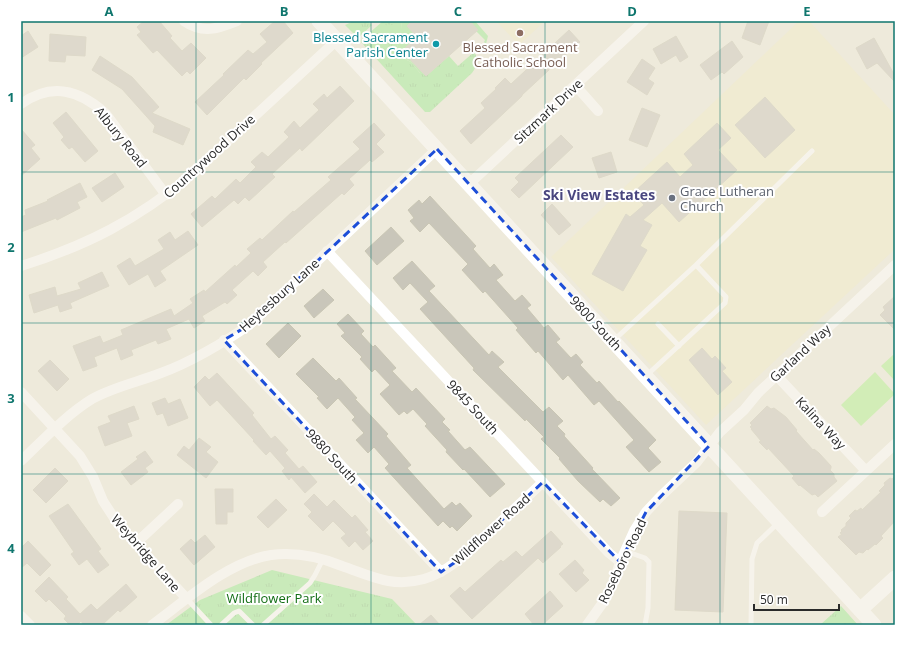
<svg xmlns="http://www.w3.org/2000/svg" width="916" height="646" font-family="'Open Sans',sans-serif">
	<defs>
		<pattern id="grass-tufts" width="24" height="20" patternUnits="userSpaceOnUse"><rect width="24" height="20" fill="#9cea92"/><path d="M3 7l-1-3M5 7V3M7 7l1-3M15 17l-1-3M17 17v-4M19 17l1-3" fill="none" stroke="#87c97e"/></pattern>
	</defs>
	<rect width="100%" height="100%" fill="#eeeadb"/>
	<path fill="#f1edc8" d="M496,21H545L519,45Z
		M799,21H809L895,115V249L706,425L551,257Z"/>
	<path fill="url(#grass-tufts)" d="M354,21H367L372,25L358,38L345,25Z
		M383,21H402C401,33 401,36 397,47L405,59L411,62L420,73H423L426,76L449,56L458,66L474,52C479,59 477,66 472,73L430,112H425L360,41Z
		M470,21H475L488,36L486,44L484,42L485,40L476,31Z
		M272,570L392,599L417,625H166L200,600Z
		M841,606L858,625H820Z"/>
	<path fill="#9cea92" d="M402,21H412L407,26L417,37L402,51L423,73H420L411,62L405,59L398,51L397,47L401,36V29Z
		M387,24L392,25C395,31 390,32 388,38L389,48L387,49L383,48C382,38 381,32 387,24Z"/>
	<path fill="#b0f28c" d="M893,355L895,357V381L881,366Z
		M875,372L895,394L861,426L841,405Z"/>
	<path fill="#c9c6ba" stroke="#c9c6b4" d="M144,21H159L172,36L170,38L182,51L191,43L206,58L190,74L187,71L182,76L157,50L153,53L137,35L141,32L137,27Z
		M275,21H283L293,33L261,63L262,64L246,80L244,78L207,115L195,102L224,75L223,74L248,50L253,54L267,42L260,34Z
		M412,21H470L478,30L426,76L402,51L417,37L407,26Z
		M748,21H769L760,45L742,38Z
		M569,30L580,42L549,69V70L522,95V96L471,144L460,131L485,108L481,103L496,89L495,88L505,78L511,84Z
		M28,31L38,47L21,58V36Z
		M50,34L86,37L85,56L66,55L65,62L49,61Z
		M676,36L688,57L680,62L676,55L661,64L653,49Z
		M874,38L895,76L894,81L877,63L867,69L856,48Z
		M732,41L743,57L724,74L722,72L711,80L700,65Z
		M100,56L132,77L159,107L152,113L190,129L183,145L153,132L155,126L122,89L92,70Z
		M642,59L655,68L648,79L654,83L647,95L627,82Z
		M340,86L354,101L302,151L300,148L272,174L275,177L249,201L245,197L238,204L234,200L202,227L191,214L212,196L215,199L236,179L240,183L256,167L251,162L262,152L268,157L289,137L284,132L294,121L300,128L319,110L313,104L324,94L327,98Z
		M765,97L795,130L765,158L735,125Z
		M642,108L660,115L647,147L629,140Z
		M66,112L98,151L85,162L72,147L69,149L61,140L64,137L53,123Z
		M374,123L385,135L376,144L384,152L372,162L370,160L349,179L354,185L344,195L342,193L286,243L285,242L263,262L267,267L258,276L253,271L232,290L237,295L227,304L225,302L202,316L205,321L194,328L189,319L166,329L171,339L158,344L156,340L131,350L133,355L121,360L117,348L94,357L97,366L83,371L73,346L100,336L103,343L123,335L121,330L171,309L174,316L193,303L190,299L204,290L205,292L235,265L236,267L251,253L247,249L260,238L262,240L293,211L294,212L331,180L328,177L360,149L353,142Z
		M717,123L731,138L718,150L737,170L679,222L662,203L643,220L652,225L640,246L647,250L623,291L592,274L626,214L630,217L644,205L633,193L667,162L680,177L693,165L684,154Z
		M21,129L35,145L31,148L40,159L21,176Z
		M561,135L573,147L519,198L511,190L519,182L515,178Z
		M611,152L617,172L599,178L592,158Z
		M115,173L124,187L102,202L92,188Z
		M80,183L87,197L77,202L80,208L57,220L56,218L21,232V217L26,215L25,210L48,201L47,200Z
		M430,196L476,246L473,249L490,268L494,264L503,275L496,280L515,301L522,295L531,305L527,308L544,328L548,325L560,339L556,342L571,358L576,354L583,362L580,365L597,383L599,381L618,402L619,401L656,440L648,448L661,462L649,472L626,447L634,440L599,401L594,405L568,375L563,380L538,351L536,353L516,330L518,328L485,291L483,293L462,270L468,264L429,223L420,232L410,221L414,218L408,210L419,200L422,204Z
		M552,204L571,225L559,235L541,215Z
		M391,227L404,241L377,265L365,251Z
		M188,231L198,245L160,271L166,280L155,287L148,274L129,285L117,266L130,258L135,266L164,249L158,240L170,232L175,240Z
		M412,261L435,286L429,291L489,355L492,351L504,362L498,367L543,412L549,407L563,421L557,426L565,434L564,436L593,468L592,469L620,498L611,506L603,499L600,502L578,481L559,459L560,458L541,439L544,437L526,419L525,421L473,370L474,368L420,309L428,302L410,283L403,290L393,278Z
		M102,272L109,286L70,303L72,308L60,312L58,305L34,313L29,295L55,287L57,296L81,289L78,283Z
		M323,289L334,300L314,318L304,306Z
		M895,296V330L880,315L885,310L883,307Z
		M348,314L364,331L361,334L373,347L375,345L396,368L392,371L412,392L416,388L445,419L442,422L450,430L448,431L465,450L470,447L505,484L490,497L464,469L463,470L446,452L447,450L425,426L427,424L413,409L407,414L404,411L399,415L380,394L390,385L375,369L372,372L360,359L362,357L341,336L345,333L337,324Z
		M288,323L301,336L279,358L266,344Z
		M702,348L712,359L715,356L726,368L722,371L732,382L718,395L689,360Z
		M313,358L336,381L339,378L357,398L355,399L388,434L386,436L411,465L407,468L444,509L452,502L456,506L460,503L472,516L457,531L452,526L450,528L443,521L438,526L385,468L389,464L374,447L368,453L356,440L364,433L352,420L355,417L338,398L327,409L317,398L319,397L296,374Z
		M50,360L69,379L57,391L38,371Z
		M217,373L254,413L252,415L271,439L275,436L288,450L285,453L299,469L303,466L317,482L305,493L291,477L289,480L282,471L285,468L270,451L266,455L253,441L254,440L217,400L210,406L194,387L205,376L209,380Z
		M165,398L168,404L180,399L188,418L168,426L163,413L157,415L152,403Z
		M134,406L139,419L127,423L132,436L105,446L98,427L111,422L108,416Z
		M767,406L771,409L774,408L786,417L797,430L796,431L813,450L814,449L819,453L831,466V468L830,470L834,474V477L837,481L818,497L815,494L812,495L800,485L799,486L792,478L794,476L768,448L767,450L759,442L761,441L751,429L752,428L750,427L752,425L750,423Z
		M199,438L211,447L206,452L218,462L206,478L177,455L184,446L189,450Z
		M145,451L153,462L145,468L148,472L131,485L121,472L138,459L136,457Z
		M55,468L68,481L46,503L33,490Z
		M895,476V521L881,536L883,538L876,545L875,544L868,550L867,549L863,553L859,552L856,555L838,537L842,534L840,533L842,531L841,530L846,526V523L851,518L849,516L855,510L857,511L861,508L862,510L881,492L879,491L885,485L884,483L890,478L892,479Z
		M215,489H233V512H227V524H216Z
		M314,494L327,507L334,500L352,518L355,515L368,530L365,532L373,541L363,550L355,541L349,547L341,538L346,534L333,521L323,531L308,516L312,512L304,504Z
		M276,499L287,510L268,528L257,517Z
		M68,504L101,549L98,551L109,565L98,573L87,559L79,565L71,554L74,552L49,516Z
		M679,511L727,513L723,612L675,610Z
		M551,531L563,544L560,546L561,547L543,563L538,558L472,619L450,596L460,587L465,592L501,560L503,562L516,551L522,557Z
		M205,535L215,547L194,565L180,549L191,539L195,543Z
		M28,541L51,565L40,576L27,563L21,568V548Z
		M575,560L584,570L582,573L589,580L576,592L559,574Z
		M49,577L68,597L66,599L80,614L91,604L97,610L126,584L137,597L120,612L118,610L102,625H84L81,621L77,625H70L64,619L66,616L49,599L46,602L35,591Z
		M550,591L563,606L542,625H534L525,614Z
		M431,615L440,625H419Z"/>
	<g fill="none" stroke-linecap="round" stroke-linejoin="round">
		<path stroke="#fff" stroke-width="5" d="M658,324L679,346
			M614,340L696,265L812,151
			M647,375L725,303L726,297L696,265
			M625,551L645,558L649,562L648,608L645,625
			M187,599L211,625
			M221,625L234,613L239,611L253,625
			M263,625L310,583L315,575L323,559
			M751,625L752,559L757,543L778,523"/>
		<path stroke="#fff" stroke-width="10" d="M184,21C203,34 217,29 237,21
			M575,85L598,111
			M21,104C52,82 80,90 106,114L166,195
			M469,184L644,21
			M327,251L609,553L620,562
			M21,266C88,245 136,220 191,175L337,40
			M224,340L441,572
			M776,375L866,471
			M21,392L80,456L93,477L103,501L118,524L187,599
			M21,461C43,440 66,415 92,399C113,387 138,382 161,373C189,363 225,342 249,325L437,149
			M822,512L895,444
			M135,544L178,504
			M21,616L30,625
			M152,625C186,600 229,561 271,555C295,552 320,557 342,566C371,576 392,588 424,579C451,571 471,549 492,530C509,514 526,498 543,482
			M587,625L604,601L614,582L620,562L634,531L646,512L661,496L697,462L720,432L744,410L758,393L895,265"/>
		<path stroke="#fff" stroke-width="15" d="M319,21L874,625
			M860,610L895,578"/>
	</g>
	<path d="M0 0H916V646H0ZM437,149L709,446L646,512L620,562L543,482L461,558L441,572L224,340L249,325Z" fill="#eeeadb" fill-opacity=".55" fill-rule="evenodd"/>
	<path fill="none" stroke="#1d4ed8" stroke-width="3" stroke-dasharray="8 5" stroke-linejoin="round" d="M437,149L709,446L646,512L620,562L543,482L461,558L441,572L224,340L249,325Z"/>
	<path fill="none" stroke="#0f766e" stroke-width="1" stroke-opacity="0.55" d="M196,21V625M371,21V625M545,21V625M720,21V625M21,172H895M21,323H895M21,474H895"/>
	<circle fill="#8d6e63" stroke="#fff" stroke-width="1.5" cx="520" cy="33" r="4"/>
	<circle fill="#0f9aa8" stroke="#fff" stroke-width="1.5" cx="436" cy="44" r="4"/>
	<circle fill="#6b7280" stroke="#fff" stroke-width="1.5" cx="672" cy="198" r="4"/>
	<g text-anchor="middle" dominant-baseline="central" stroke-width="4" stroke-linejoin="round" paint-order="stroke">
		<g font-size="13" fill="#0d838f" stroke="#fff" text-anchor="end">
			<text x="428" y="37">Blessed Sacrament<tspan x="428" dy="15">Parish Center</tspan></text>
		</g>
		<g font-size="13" fill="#785e54" stroke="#fff">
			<text x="520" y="47">Blessed Sacrament<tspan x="520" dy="15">Catholic School</tspan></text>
		</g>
		<g font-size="13" fill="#2a2a2a" stroke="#fff">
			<text transform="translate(548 111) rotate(-43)">Sitzmark Drive</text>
			<text transform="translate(121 137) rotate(51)">Albury Road</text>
			<text transform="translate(209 156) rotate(-42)">Countrywood Drive</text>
			<text transform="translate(279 295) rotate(-42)">Heytesbury Lane</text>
			<text transform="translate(596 323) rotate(47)">9800 South</text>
			<text transform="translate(800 353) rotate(-43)">Garland Way</text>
			<text transform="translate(473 407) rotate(47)">9845 South</text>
			<text transform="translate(821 423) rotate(47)">Kalina Way</text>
			<text transform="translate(332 456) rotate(47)">9880 South</text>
			<text transform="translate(491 529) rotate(-42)">Wildflower Road</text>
			<text transform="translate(146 553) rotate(49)">Weybridge Lane</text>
			<text transform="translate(622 561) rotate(-64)">Roseboro Road</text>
		</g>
		<g font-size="13" fill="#5b616d" stroke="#fff" text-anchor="start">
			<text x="680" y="191">Grace Lutheran<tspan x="680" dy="15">Church</tspan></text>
		</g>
		<g font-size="13" fill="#136e15" stroke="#fff">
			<text x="274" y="598">Wildflower Park</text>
		</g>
		<g font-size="14" font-weight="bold" fill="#49467f" stroke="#fff">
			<text x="599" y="194">Ski View Estates</text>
		</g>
	</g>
	<rect width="916" height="646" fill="none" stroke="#ffffff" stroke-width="44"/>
	<path d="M754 604v6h85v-6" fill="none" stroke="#2a2a2a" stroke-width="2"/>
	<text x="760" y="604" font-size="12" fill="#2a2a2a" stroke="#ffffff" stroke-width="3" paint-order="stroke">50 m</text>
	<rect x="22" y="22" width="872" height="602" fill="none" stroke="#0f766e" stroke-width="1.5"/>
	<g font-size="13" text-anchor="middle" font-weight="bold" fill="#0f766e">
		<text x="109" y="16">A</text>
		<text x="284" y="16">B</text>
		<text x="458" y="16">C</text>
		<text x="632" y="16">D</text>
		<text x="807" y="16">E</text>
		<text x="11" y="102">1</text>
		<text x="11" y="252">2</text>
		<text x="11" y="403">3</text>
		<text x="11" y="553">4</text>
	</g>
</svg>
